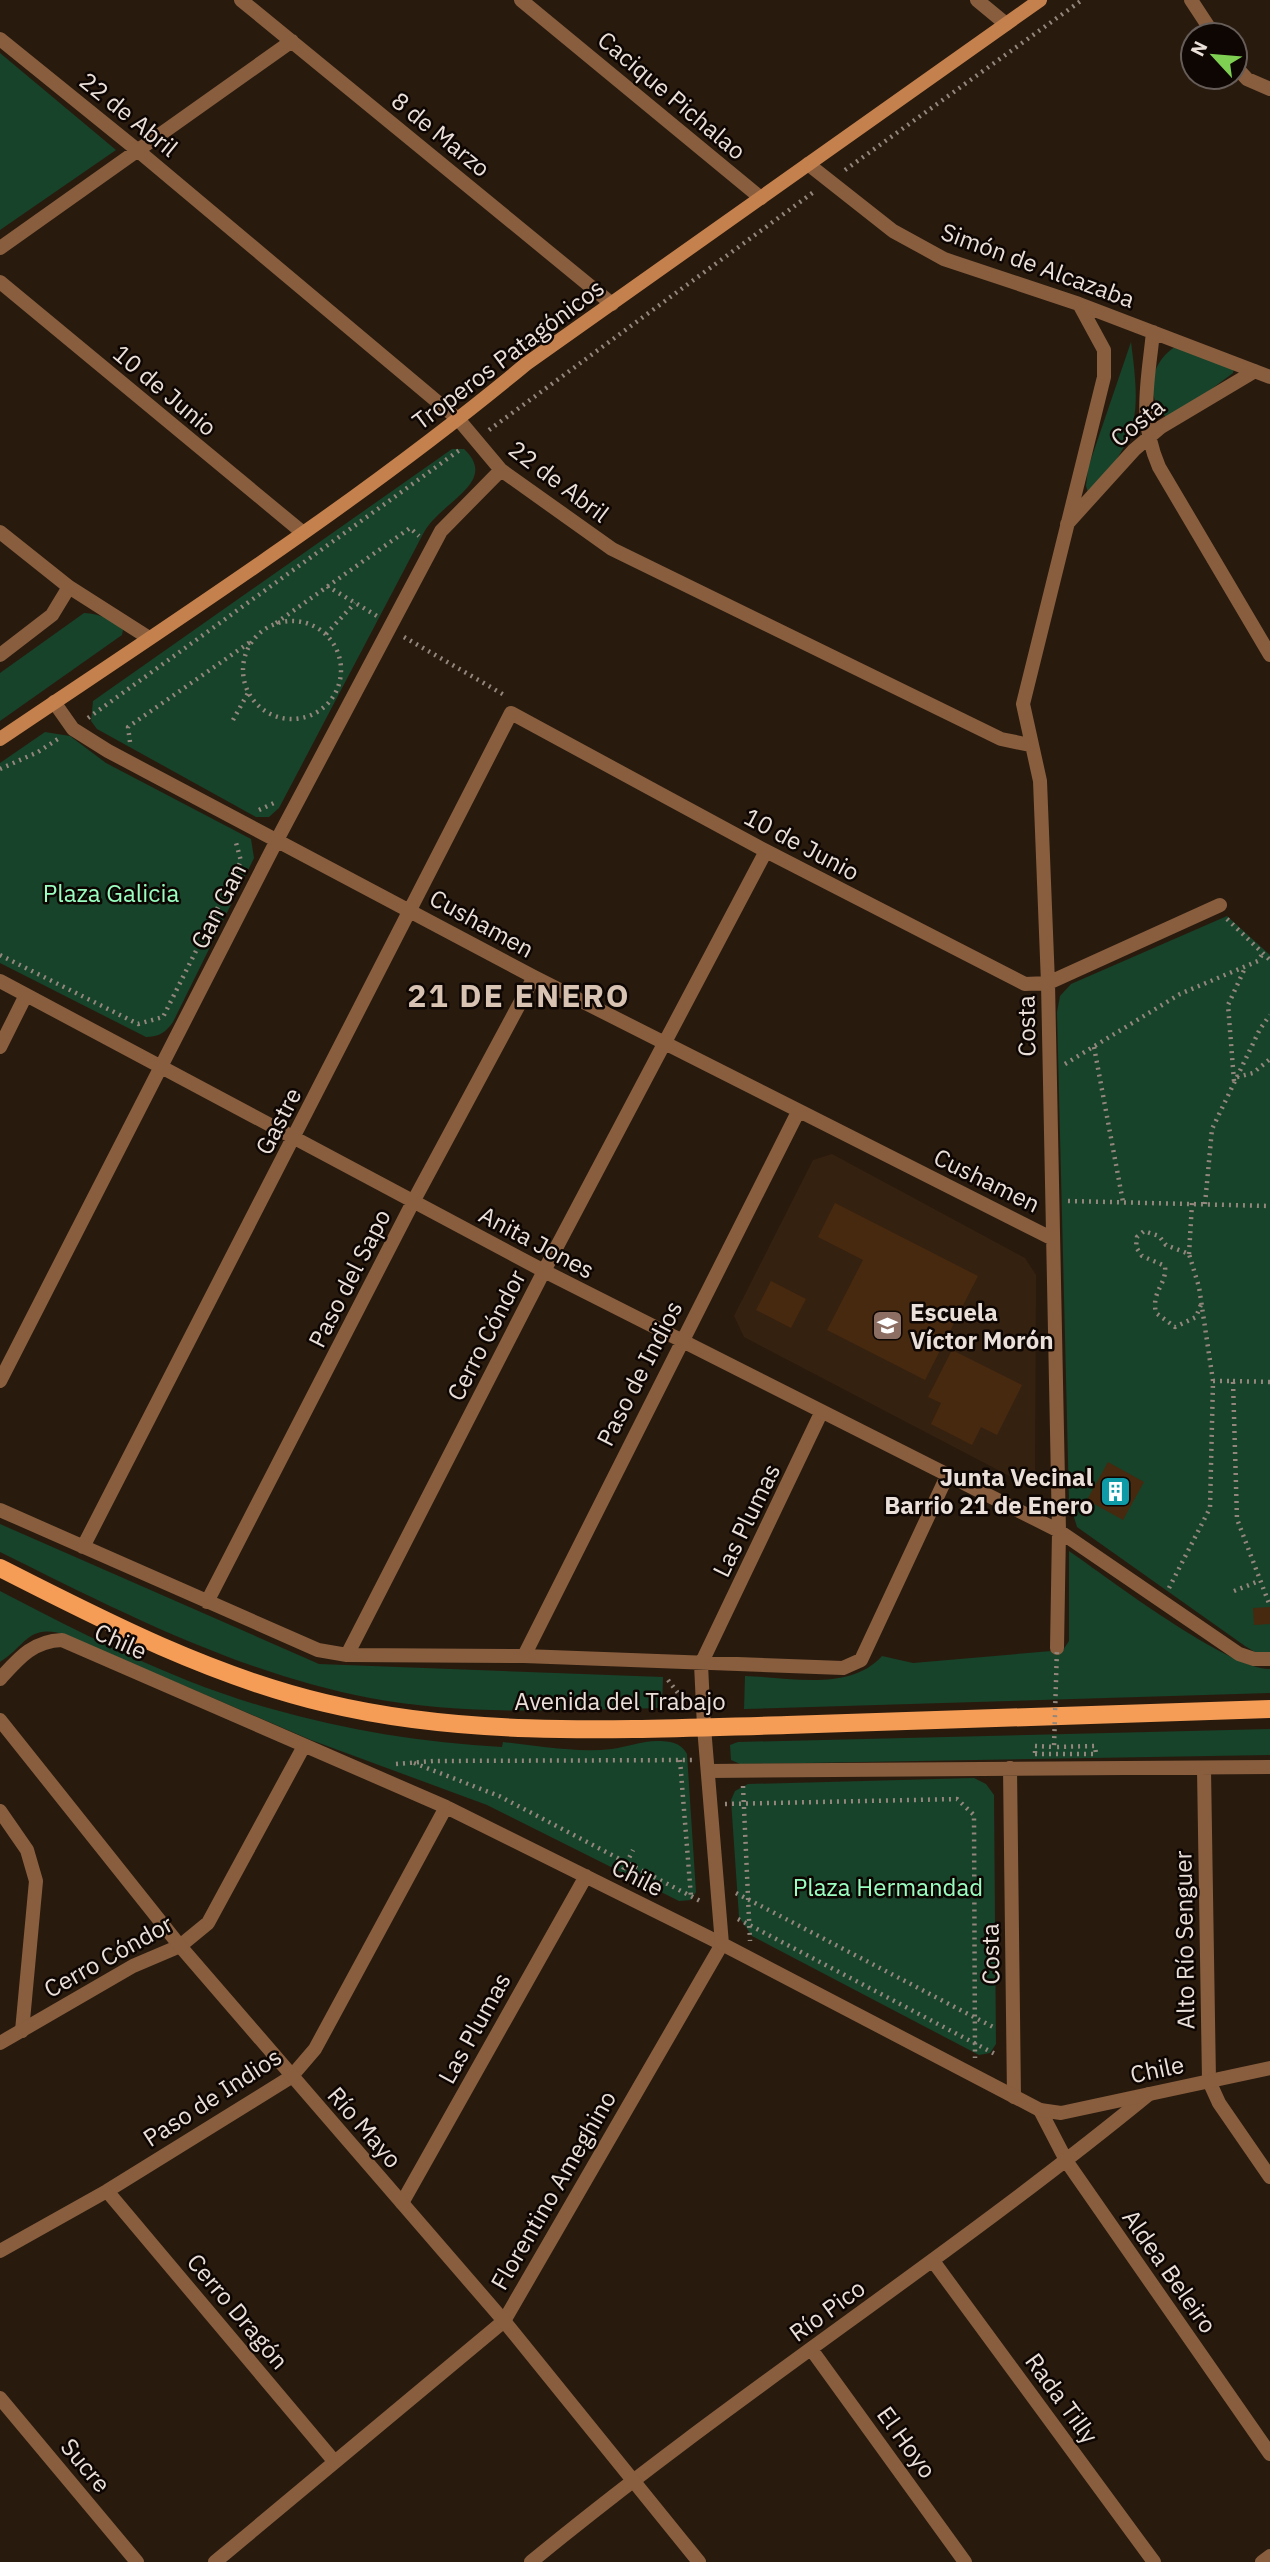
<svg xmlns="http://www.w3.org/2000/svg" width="1270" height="2562" font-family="'IBM Plex Sans',sans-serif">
	<rect width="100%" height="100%" fill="#291a0e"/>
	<path fill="#352110" d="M832,1154L1025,1258L1036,1275L1035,1476L1021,1482L744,1337L734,1316L813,1160Z"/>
	<path fill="#16432a" d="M0,53L116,150L0,230Z
		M1131,342C1141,419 1139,435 1089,496L1086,486L1088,468Z
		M1178,345L1234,366L1233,373L1174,417H1166C1143,395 1151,360 1178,345Z
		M452,449H464C500,483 440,501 423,534C375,625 327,717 279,808L269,817H256L97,729L91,721L93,701Z
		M84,613C101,614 111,619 123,630L122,635L0,721V673Z
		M45,732L70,736L106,763L251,839L254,858L173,1022C166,1032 159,1037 146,1037L0,963V763Z
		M1227,916L1270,955V1653L1255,1652L1245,1646L1077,1527L1069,1501L1057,1012L1060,996L1071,984Z
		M0,1524L319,1664L663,1677L662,1708C565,1710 466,1716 370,1698C239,1673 119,1611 0,1552Z
		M1069,1551C1108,1578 1229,1670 1270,1669V1693L744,1709L745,1676C789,1677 850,1692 882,1656L913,1663L1063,1650L1069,1641Z
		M0,1591C87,1636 177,1683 272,1709C346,1730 425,1743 502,1747L503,1742C538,1746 576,1753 612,1749C632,1746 647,1738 670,1742C679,1744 683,1747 687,1754L696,1892L691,1900L679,1901L487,1805L311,1740L66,1635C28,1623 27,1645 0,1662Z
		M1270,1729V1755L740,1764L731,1760L730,1745L738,1742Z
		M974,1778L986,1784L994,1795L996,2044L990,2053L979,2055L752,1936L739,1917L731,1800L735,1791L748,1784Z"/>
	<path fill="#47290f" d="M835,1203L978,1276L925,1380L827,1330L863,1260L818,1237Z
		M771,1281L806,1299L791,1328L756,1310Z
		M952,1350L1022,1385L997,1435L981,1427L972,1445L931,1424L941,1403L928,1397Z
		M1108,1462L1144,1482L1123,1520L1087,1500Z
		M1270,1607V1624L1254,1625L1253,1608Z"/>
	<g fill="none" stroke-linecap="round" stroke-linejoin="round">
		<path stroke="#93877d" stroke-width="4.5" stroke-dasharray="2 5" stroke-linecap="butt" d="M845,170L1082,0
			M489,430L815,191
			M327,586L377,616
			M243 670a49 49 0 1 1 98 0a49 49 0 1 1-98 0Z
			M276,623L410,528L419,536
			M326,634L355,603
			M404,637L506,696
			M88,718L461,449
			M233,720L248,693
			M130,742L128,727L253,640
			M0,769L38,752L61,737
			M259,810L276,802
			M1227,919L1270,960
			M0,955L138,1024L163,1017L241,861L235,839
			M1094,1047L1123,1202
			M1065,1064L1180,994L1258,961L1263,953
			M1237,1077L1253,1073L1270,1059
			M1234,1081L1228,1005L1245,968
			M1068,1201L1270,1206
			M1205,1204L1212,1129L1260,1029L1270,1015
			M1189,1254L1192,1203
			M1213,1381H1233L1237,1519L1270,1606
			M1233,1381L1270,1382
			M1169,1588L1210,1508L1213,1381L1199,1287L1189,1254L1166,1245L1159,1236L1144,1231L1137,1237L1136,1247L1142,1256L1165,1266C1167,1285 1151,1291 1156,1313L1175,1327L1196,1317L1202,1302
			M1234,1591L1259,1581
			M668,1680L678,1693L687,1694
			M1035,1753V1746L1054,1747
			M680,1760L691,1897
			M414,1763L499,1796L702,1902
			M396,1764L433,1761L692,1760
			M743,1786L750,1941
			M725,1804L957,1799L974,1815L975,2058
			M620,1876L633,1850
			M736,1893L995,2028
			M738,1919L997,2055"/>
		<path stroke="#885e3e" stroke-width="14" d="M0,1811L27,1850L36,1881L22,2031"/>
		<path stroke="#885e3e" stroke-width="14" d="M241,0L612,304
			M521,0L761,198
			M977,0L1006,24
			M1191,0L1214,35
			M0,39L136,149L459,420L501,470L612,549L1001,739L1030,745
			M1235,66L1247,79L1270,89
			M808,164L893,231L944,259L1079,304L1270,377
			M0,248L292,41
			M0,282L302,532
			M1153,332C1148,383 1138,418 1159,467L1270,655
			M1067,524L1134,450L1161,427L1255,371
			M0,532L69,587L149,638
			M0,655L52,615L69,587
			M54,702L73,729L108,751L534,977L1053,1239
			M0,981L544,1271L1059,1531L1239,1654L1254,1659H1270
			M0,1047L26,995
			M0,1381L277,840L441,531L501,470
			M0,1510L318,1650L347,1655L524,1656L843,1668L861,1660L947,1476
			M83,1547L511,713L766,851L1025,984L1048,983L1220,905
			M207,1602L413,1202L534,977
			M1057,1648L1059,1531L1048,983L1040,781L1023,704L1104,377V350L1079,304
			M347,1655L544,1271L766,851
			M524,1656L798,1112
			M0,1679C19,1658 33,1641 62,1640L446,1807L722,1944L504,2321L215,2562
			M704,1727L701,1664L821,1413
			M1010,1768L1014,2097
			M1204,1769L1209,2081L1219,2103L1270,2177
			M708,1771L1270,1767
			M0,2043L133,1966L180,1946L208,1923L304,1746
			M1040,2110L1067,2162L1270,2454
			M107,2191L334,2461
			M402,2203L586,1876
			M0,2251L107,2191L291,2077L315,2049L446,1807
			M933,2261L1154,2562
			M811,2349L965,2562
			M0,2398L137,2562
			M531,2562C731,2397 949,2258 1149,2094"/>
		<path stroke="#885e3e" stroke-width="14" d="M0,1720L180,1946L504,2321L699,2562
			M704,1727L722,1944L1040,2110L1061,2113L1270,2068
			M1262,2562L1270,2556"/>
		<path stroke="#c5814d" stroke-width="14" d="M0,739C178,619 361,501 526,364L1040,0"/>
		<path stroke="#f59d57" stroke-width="18" d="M0,1568C104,1621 211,1676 325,1703C474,1739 635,1729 787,1725C948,1719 1109,1714 1270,1709"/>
		<path stroke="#93877d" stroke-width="4.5" stroke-dasharray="2 5" stroke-linecap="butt" d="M1035,1754H1096L1095,1746L1054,1747L1057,1648"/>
	</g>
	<defs>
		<symbol id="school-square" viewBox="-11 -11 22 22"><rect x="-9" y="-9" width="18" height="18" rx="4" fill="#8d6e63" stroke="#0d0603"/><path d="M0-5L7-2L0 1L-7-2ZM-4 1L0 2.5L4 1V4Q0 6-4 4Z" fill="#fff"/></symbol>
		<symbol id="building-square" viewBox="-11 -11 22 22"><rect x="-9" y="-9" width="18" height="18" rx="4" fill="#0f9aa8" stroke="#0d0603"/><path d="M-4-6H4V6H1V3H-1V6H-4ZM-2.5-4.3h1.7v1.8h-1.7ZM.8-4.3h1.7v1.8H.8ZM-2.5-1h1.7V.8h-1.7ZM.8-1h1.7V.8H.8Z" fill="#fff"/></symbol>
	</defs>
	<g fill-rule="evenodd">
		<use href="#school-square" x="870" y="1308" width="35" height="35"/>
		<use href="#building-square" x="1098" y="1474" width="35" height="35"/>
	</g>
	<g text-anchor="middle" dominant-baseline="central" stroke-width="5" stroke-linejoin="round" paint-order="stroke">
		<g font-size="24" fill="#ebe0d9" stroke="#0d0603">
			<text transform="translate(672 95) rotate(40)">Cacique Pichalao</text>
			<text transform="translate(129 114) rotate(39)">22 de Abril</text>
			<text transform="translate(441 134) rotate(39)">8 de Marzo</text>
			<text transform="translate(1038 265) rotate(20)">Simón de Alcazaba</text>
			<text transform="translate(508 354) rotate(-37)">Troperos Patagónicos</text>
			<text transform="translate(165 390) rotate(40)">10 de Junio</text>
			<text transform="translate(1137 422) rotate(-39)">Costa</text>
			<text transform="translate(559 481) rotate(37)">22 de Abril</text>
			<text transform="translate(802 844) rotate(28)">10 de Junio</text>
			<text transform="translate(218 906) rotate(-63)">Gan Gan</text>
			<text transform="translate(482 923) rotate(29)">Cushamen</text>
			<text transform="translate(1026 1026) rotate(-91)">Costa</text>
			<text transform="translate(278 1121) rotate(-63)">Gastre</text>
			<text transform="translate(987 1180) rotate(26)">Cushamen</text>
			<text transform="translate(537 1242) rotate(28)">Anita Jones</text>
			<text transform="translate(349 1278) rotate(-63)">Paso del Sapo</text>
			<text transform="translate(486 1335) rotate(-63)">Cerro Cóndor</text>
			<text transform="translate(639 1373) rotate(-63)">Paso de Indios</text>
			<text transform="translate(746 1520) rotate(-64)">Las Plumas</text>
			<text transform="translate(121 1641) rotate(24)">Chile</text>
			<text x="620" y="1701">Avenida del Trabajo</text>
			<text transform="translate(638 1877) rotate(27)">Chile</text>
			<text transform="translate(1184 1940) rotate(-91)">Alto Río Senguer</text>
			<text transform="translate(990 1954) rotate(-91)">Costa</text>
			<text transform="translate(108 1956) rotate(-29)">Cerro Cóndor</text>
			<text transform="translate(474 2028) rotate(-61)">Las Plumas</text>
			<text transform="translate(1157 2069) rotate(-12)">Chile</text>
			<text transform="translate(212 2097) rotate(-33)">Paso de Indios</text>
			<text transform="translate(365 2127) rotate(49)">Río Mayo</text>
			<text transform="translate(553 2190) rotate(-60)">Florentino Ameghino</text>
			<text transform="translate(1170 2271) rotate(55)">Aldea Beleiro</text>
			<text transform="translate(827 2310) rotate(-36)">Río Pico</text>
			<text transform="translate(238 2311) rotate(50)">Cerro Dragón</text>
			<text transform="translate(1062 2398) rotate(54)">Rada Tilly</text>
			<text transform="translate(907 2442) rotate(54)">El Hoyo</text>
			<text transform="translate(86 2465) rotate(50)">Sucre</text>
		</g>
		<g font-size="24" fill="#99fec0" stroke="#0d0603">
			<text x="111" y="893">Plaza Galicia</text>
			<text x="888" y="1887">Plaza Hermandad</text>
		</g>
		<g font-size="24" font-weight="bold" fill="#ebe0d9" stroke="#0d0603" text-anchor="start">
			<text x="910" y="1312">Escuela<tspan x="910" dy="28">Víctor Morón</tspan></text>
			<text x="1093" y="1477" text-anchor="end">Junta Vecinal<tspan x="1093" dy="28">Barrio 21 de Enero</tspan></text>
		</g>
		<g font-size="32" font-weight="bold" letter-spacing="2" fill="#d8c3b3" stroke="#0d0603">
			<text x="519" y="995">21 DE ENERO</text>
		</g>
	</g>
	<g transform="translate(1214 56) rotate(296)"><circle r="33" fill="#0d0603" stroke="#665d59" stroke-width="2"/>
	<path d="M0-5L12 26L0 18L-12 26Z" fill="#7fd052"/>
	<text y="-10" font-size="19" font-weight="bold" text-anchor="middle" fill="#ebe0d9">N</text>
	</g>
</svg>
